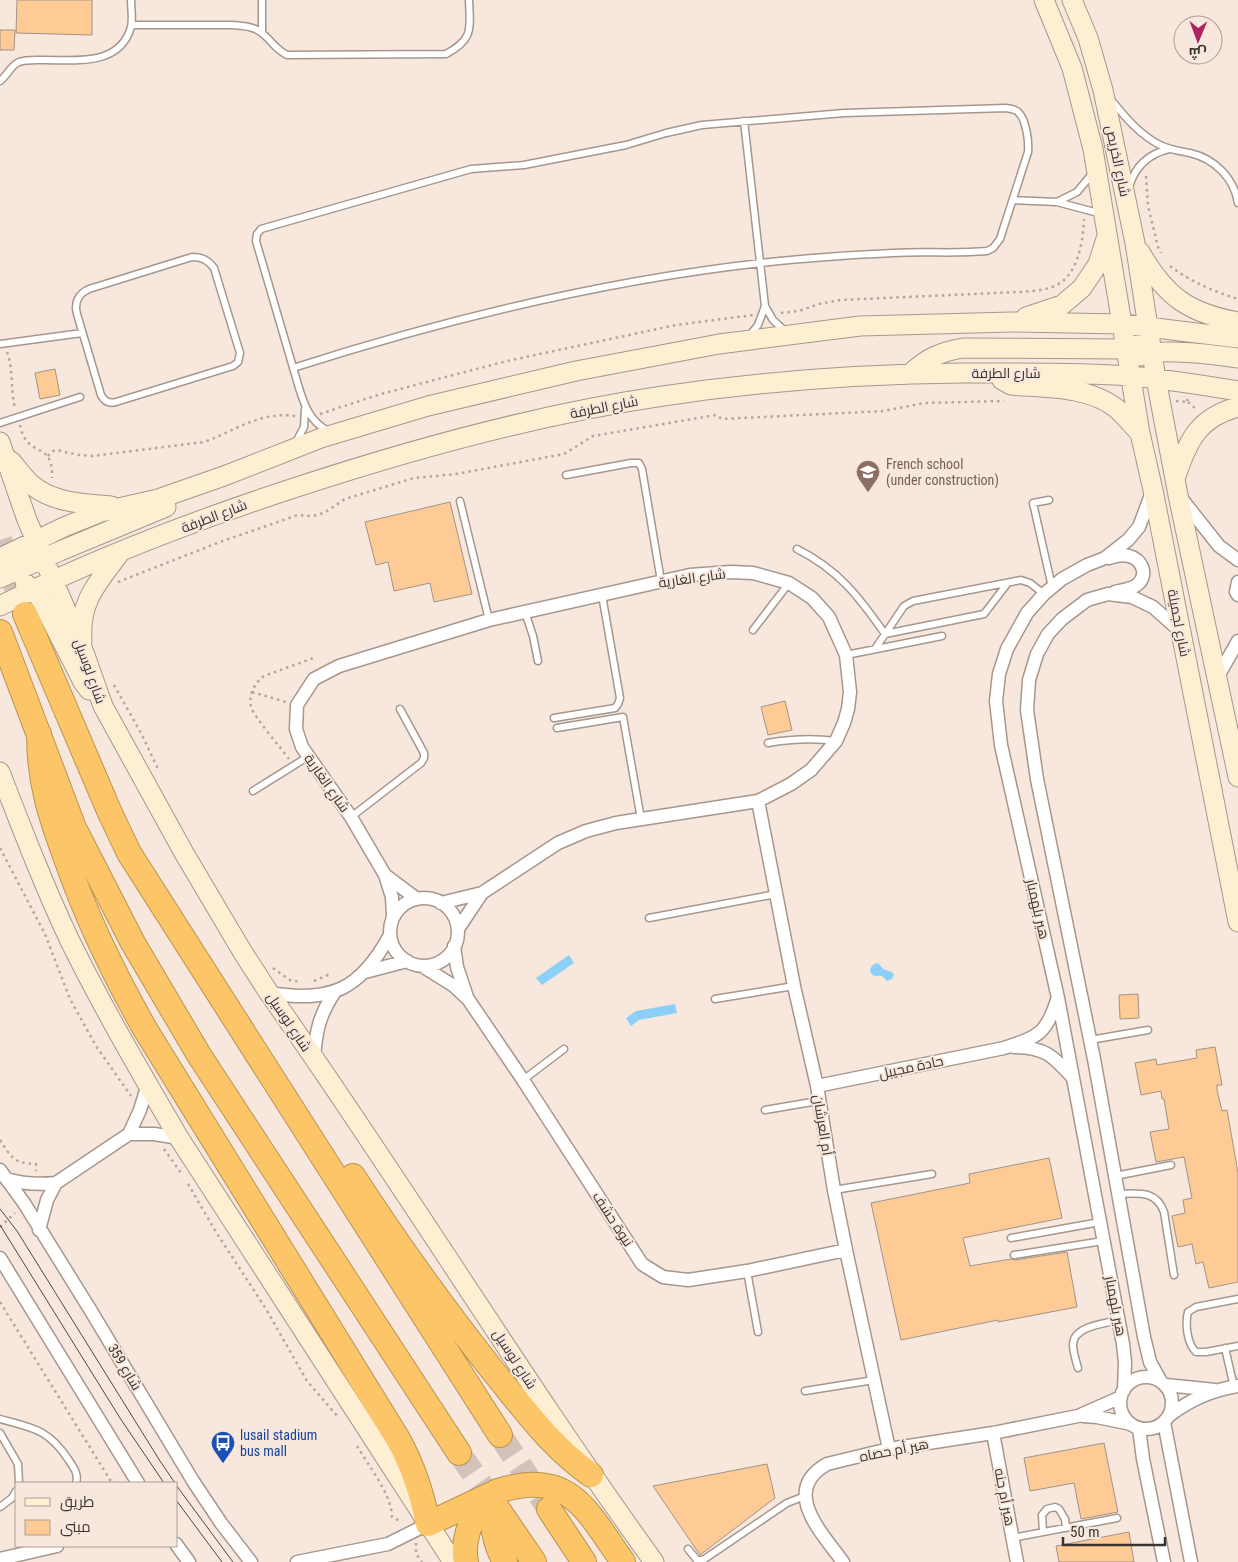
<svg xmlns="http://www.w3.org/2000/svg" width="1238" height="1562" font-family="'Roboto Condensed',Cairo,sans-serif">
	<rect width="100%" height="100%" fill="#f7e7dc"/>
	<path fill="#8bd0f8" d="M569,955L574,963L542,985L536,978Z
		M878,963L883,969L892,972L894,975L892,979L887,981L882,976C876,975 873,978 870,971C871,966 873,964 878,963Z
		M675,1004L677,1013L639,1020L631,1026L626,1018L636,1011Z"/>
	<path fill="#feca96" stroke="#a19488" d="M17,0H92V35L16,33Z
		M0,30H15L14,50H0Z
		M55,369L60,395L40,399L35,373Z
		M450,502L472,594L434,602L430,583L394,591L388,562L376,565L365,522Z
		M785,701L792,730L768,735L761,707Z
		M1138,994L1139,1018L1120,1019L1119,995Z
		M1215,1047L1222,1085H1217V1090L1222,1111L1227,1110L1238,1173V1282L1209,1288L1203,1262L1196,1264L1192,1244L1178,1247L1172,1216L1185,1213L1183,1200L1192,1198L1184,1157L1156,1162L1150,1132L1169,1129L1164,1099H1162L1161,1091L1141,1095L1135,1063L1156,1059L1157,1065L1197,1058L1196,1050Z
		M1049,1158L1062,1218L963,1238L970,1266L1011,1259L1015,1260L1067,1252L1077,1307L998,1322V1320L901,1340L871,1203L970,1183L969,1174Z
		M1104,1443L1118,1512L1081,1519L1074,1483L1030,1491L1024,1458Z
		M767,1464L775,1498L700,1555L653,1486Z
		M1129,1532L1134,1562H1059L1056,1546Z"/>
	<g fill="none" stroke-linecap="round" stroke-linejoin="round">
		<path stroke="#d1c3ba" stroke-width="24" stroke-dasharray="24 12" stroke-linecap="butt" d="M0,540L25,614
			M500,1435L549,1509
			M459,1453L493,1502"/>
		<defs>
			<path id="lane" d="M132,25H232C242,26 255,26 263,34C273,42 274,48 287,55L446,54C474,39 470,29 469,0
				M262,32V0
				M0,81C8,75 10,66 19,62C27,59 37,60 46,60C77,60 120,66 131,27C133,19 131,8 131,0
				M1112,101C1126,118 1140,135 1160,145C1170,150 1180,151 1190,153C1215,159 1234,178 1238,203
				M744,121L765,306L773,320L785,331
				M1129,187C1135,166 1148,154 1169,149
				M1013,200L1057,202L1102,214
				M1057,202L1077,192L1092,174
				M192,257C202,257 208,260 214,268L240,353L238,362L233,366L116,402C109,404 104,401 101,395L77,314C74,303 78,294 89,289Z
				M750,335L758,325L765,306
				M0,344L82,333
				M293,368C446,319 601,281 761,263C805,258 849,255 893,253C924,251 956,254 987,251L993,248L1000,239L1028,152C1029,141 1026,119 1018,112C1015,109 1011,109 1006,108L844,113L702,125L666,133L626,145L524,165L471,169L261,229L257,234L256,241L299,388C305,407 310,421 328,431
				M0,423L80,397
				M296,442L304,427L305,409
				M566,475L631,463H639L642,469L661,581
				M1049,500L1033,503L1052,587
				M460,501L489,620
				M797,549C839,570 859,597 885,634L984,614L1007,584
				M525,612L533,636L538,661
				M753,630L789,583
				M875,649L904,606L913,601L1021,580L1030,583L1044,594
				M846,655L942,636
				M554,718L615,708L618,704L620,698L602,595
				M557,728L623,717L641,819
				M768,743C791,739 812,738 836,741
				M253,791L309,756
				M351,817L421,763L424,758V753L400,709
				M649,918L776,894
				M715,999L794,986
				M1090,1040L1148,1030
				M523,1080L564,1049
				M765,1110L818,1101
				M1115,1176L1171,1165
				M834,1190L932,1174
				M1118,1194C1138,1193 1156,1190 1164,1212L1174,1275
				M1011,1238L1100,1222
				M1014,1255L1103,1241
				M747,1271L758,1332
				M1238,1299L1196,1307L1188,1312C1185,1323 1187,1344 1196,1352H1206L1238,1346
				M1225,1348L1234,1387
				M1078,1368C1076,1361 1073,1352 1073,1345C1073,1326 1104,1324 1118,1320
				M805,1391L874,1380
				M0,1419C33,1428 48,1429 68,1459C73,1467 79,1473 76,1483
				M0,1433L18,1464L19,1483
				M0,1507L12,1498L16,1491
				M1043,1532L1042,1515L1047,1509L1055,1507L1059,1509L1065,1519L1066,1528
				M1012,1538L1117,1518
				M688,1549L697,1560H703L787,1503L805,1496"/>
			<path id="street" d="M1181,498L1219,546L1238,560
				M1109,558C1116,556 1122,554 1129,556C1141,559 1149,574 1138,584C1133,589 1122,590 1115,592
				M1238,582L1236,592L1238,595
				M1217,678L1238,641
				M758,801L794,986L817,1086L834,1190L846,1250L889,1449
				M385,875L417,899
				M390 932a34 34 0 1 1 68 0a34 34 0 1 1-68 0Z
				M393,917L392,897L385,875L351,817L302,747L296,729L297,705L314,679L339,666L489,620L690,575L731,572L753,573L789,583L812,598L829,617L846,655L850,692L848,709L844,723L836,741L811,770L791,784L758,801L616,823L586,831L558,843L482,893L441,903
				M458,929L482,893
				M454,946L457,967L467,997
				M422,966L454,986L468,999L523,1080L642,1264L663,1277L688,1280L747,1271L846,1250
				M365,972L407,961
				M269,993C331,1003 360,990 390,935
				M1014,1047C1045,1047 1053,1056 1073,1078
				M314,1058C316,1031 319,1016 334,993
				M817,1086L1004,1048C1037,1037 1046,1035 1057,1000
				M129,1134H154L179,1138
				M0,1170L24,1203L91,1311L193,1481L221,1523L251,1562
				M6,1179C23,1184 38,1185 56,1183
				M39,1230L47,1200L56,1183L129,1134L140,1110L148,1084
				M0,1258L138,1483
				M1120 1403a26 26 0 1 1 52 0a26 26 0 1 1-52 0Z
				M1160,1380L1150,1362L1144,1337L1094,1059L1037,779L1027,710L1029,680L1037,654L1048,634L1062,619L1087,600L1108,594L1132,597L1153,607L1180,631
				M1166,1385L1215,1390
				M1124,1390L1125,1362L1123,1344L1058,998L1001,745L996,701L999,674L1007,649L1027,613L1044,594L1062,579L1087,565L1105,558L1128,540L1139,527L1152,492
				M1170,1415C1190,1400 1212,1390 1238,1386
				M1083,1416L1097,1417L1131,1424
				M1164,1422L1191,1562
				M1139,1428L1143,1459L1164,1562
				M993,1433L1017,1562
				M176,1544L189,1562
				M0,1559L57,1546
				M297,1562L388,1544L428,1524
				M843,1562C822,1533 780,1491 827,1464L889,1449L993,1433L1078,1416L1121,1397"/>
			<path id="secondary" d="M1044,0L1072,68L1093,149L1140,433L1153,490L1238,922
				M1072,0L1088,38L1103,90L1135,243L1156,379L1178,495L1238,777
				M1140,252C1165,296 1188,313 1238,322
				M1026,317L1062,305L1082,288L1098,264L1106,239
				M1140,356C1157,347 1217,355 1238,358
				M910,374C927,358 940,352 963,348L1126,349L1131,348L1137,344
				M1002,380L1011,385C1045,388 1088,386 1116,408C1124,415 1132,425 1140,433
				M0,442L27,520L82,647L103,706L184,853L242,951L269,993C401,1180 520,1376 654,1562
				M11,461C18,469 24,478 32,485C53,503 85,504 111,506
				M1176,476C1188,440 1199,417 1238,407
				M0,558L64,527L101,512L158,499L224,476L321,438L428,406L576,371L719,344L860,326L1012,322L1123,324L1238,338
				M0,578L60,551L166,507
				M25,583L40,598L83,682L89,690
				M0,606C95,558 196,520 297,487C416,448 539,414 663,396C763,381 863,374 964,373C1019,373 1075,372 1130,376C1166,379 1202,385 1238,391
				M82,641C79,601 97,584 119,554
				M0,772C22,829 44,886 70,941C103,1008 141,1073 179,1138L453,1562"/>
			<path id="highway" d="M25,614L110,813L129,853L500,1435
				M0,632L74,828L133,943L199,1055L459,1453
				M39,734C39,784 51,818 68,864C88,921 115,976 145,1029L398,1439C413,1466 422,1493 428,1524L498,1491C570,1468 587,1511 623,1562
				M353,1176C398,1245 446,1312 497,1376C527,1413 552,1447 591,1475
				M493,1502L534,1562
				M493,1502C491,1524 494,1543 505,1562
				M549,1509L584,1562
				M466,1562C461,1538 473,1519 483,1498"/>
		</defs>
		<use href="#lane" stroke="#a6978d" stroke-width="9"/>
		<use href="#street" stroke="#a6978d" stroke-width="15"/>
		<use href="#secondary" stroke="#a6978d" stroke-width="21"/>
		<use href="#highway" stroke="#b89354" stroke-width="26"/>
		<path stroke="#b2a69d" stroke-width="2.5" stroke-dasharray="2.5 4" stroke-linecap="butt" d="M1146,176L1148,206L1158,247L1161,253
			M1170,266C1191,282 1213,291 1238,299
			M781,313L799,311L819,304L840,300L1018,292C1032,291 1048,291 1060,283C1079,271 1083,239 1084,219
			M7,352C14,370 10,389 15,408
			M1176,401L1188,402L1187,399
			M1188,402L1196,409
			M320,414L381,394L507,361L676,325L753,315
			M20,425C21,429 22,433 24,437C35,456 53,444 52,478
			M48,456L51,452L56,450L79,455L93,456L204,442C235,431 260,411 295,416
			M118,582L220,542L298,515L310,516L318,515L327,511L345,499L414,478L456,474L564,454L593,436L716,415L722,419L883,411L924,403L1004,401
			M114,685L141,733L159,771
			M252,692L286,702
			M289,759C281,748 254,717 251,707C248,694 255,683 264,676L316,657
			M0,848L45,934L70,999L96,1046L131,1096
			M273,968L290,980L301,982
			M314,981L328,975L331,978
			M0,1140C11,1157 14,1164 36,1164V1171
			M164,1149L181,1173
			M188,1184L216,1232L266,1309L307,1381L339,1418
			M0,1227L15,1213
			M0,1302L112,1483
			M357,1446C368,1465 392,1495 392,1517L402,1522
			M416,1543V1554L422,1562"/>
		<use href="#lane" stroke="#fff" stroke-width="6"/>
		<use href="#street" stroke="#fff" stroke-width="12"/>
		<use href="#secondary" stroke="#feeed2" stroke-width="19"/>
		<use href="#highway" stroke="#fcc568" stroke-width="24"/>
		<path stroke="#4f4842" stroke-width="1" d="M0,1209L17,1231L160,1461L175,1483
			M0,1225L120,1418L164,1483
			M176,1485L233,1562
			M176,1500L222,1562"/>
	</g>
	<defs>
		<symbol id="school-pin" viewBox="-11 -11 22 30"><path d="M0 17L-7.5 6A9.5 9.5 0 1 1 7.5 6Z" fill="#8d6e63" stroke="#f7e7dc"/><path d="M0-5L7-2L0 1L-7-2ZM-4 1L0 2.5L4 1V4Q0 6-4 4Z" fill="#fff"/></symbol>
		<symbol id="bus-pin" viewBox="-11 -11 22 30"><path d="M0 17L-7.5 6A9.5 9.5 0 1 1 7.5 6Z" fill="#1a4fb4" stroke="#f7e7dc"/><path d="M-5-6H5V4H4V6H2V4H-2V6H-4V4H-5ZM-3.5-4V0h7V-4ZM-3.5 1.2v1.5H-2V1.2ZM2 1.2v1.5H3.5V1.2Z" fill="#fff"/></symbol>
	</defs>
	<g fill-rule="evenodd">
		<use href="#school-pin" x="854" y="458" width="28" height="38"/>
		<use href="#bus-pin" x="209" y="1429" width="28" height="38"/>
	</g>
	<g text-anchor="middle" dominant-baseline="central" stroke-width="4" stroke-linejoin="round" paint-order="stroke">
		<g font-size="14" fill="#3b3530" stroke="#f7e7dc">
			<text transform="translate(1118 161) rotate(78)">شارع الخريص</text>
			<text x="1006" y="373">شارع الطرفة</text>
			<text transform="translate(604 407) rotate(-11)">شارع الطرفة</text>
			<text transform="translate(214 516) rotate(-21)">شارع الطرفة</text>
			<text transform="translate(692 578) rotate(-8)">شارع الغارية</text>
			<text transform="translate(1179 623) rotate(79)">شارع لجميلة</text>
			<text transform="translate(90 671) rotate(70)">شارع لوسيل</text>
			<text transform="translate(327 783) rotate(55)">شارع الغارية</text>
			<text transform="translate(1038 909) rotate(77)">هير بلهمبار</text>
			<text transform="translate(289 1022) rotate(56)">شارع لوسيل</text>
			<text transform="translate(911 1067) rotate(-12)">حادة مجيبل</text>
			<text transform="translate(823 1125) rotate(81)">أم العرشان</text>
			<text transform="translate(613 1219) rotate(57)">نيوة حشف</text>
			<text transform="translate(1116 1306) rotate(79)">هير بلهمبار</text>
			<text transform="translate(515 1359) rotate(57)">شارع لوسيل</text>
			<text transform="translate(125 1367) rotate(59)">شارع 359</text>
			<text transform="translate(894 1450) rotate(-11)">هير أم حصاه</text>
			<text transform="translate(1005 1497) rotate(79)">هير أم جنه</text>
		</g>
		<g font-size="14" fill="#785e54" stroke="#f7e7dc" text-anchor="start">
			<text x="886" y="464">French school<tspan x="886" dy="16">(under construction)</tspan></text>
		</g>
		<g font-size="14" fill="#164399" stroke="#f7e7dc" text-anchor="start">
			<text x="240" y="1435">lusail stadium<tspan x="240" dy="16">bus mall</tspan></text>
		</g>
	</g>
	<rect x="15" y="1482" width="162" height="65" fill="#f7e7dc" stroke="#aca097"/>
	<rect x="25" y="1498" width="25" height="8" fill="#feeed2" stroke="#aca097"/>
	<text x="60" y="1507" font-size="15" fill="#3b3530">طريق</text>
	<rect x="25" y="1520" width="25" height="15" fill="#feca96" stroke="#aca097"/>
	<text x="60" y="1532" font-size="15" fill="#3b3530">مبنى</text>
	<g transform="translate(1198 40) rotate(181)"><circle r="24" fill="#f7e7dc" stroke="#aca097"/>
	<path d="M0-4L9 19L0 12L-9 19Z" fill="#ad2262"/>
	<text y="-8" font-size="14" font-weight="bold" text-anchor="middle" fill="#3b3530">ش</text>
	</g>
	<path d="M1063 1537v8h102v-8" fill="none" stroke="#3b3530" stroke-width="2.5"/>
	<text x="1070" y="1537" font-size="15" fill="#3b3530" stroke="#f7e7dc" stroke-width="4" paint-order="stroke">50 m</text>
</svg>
